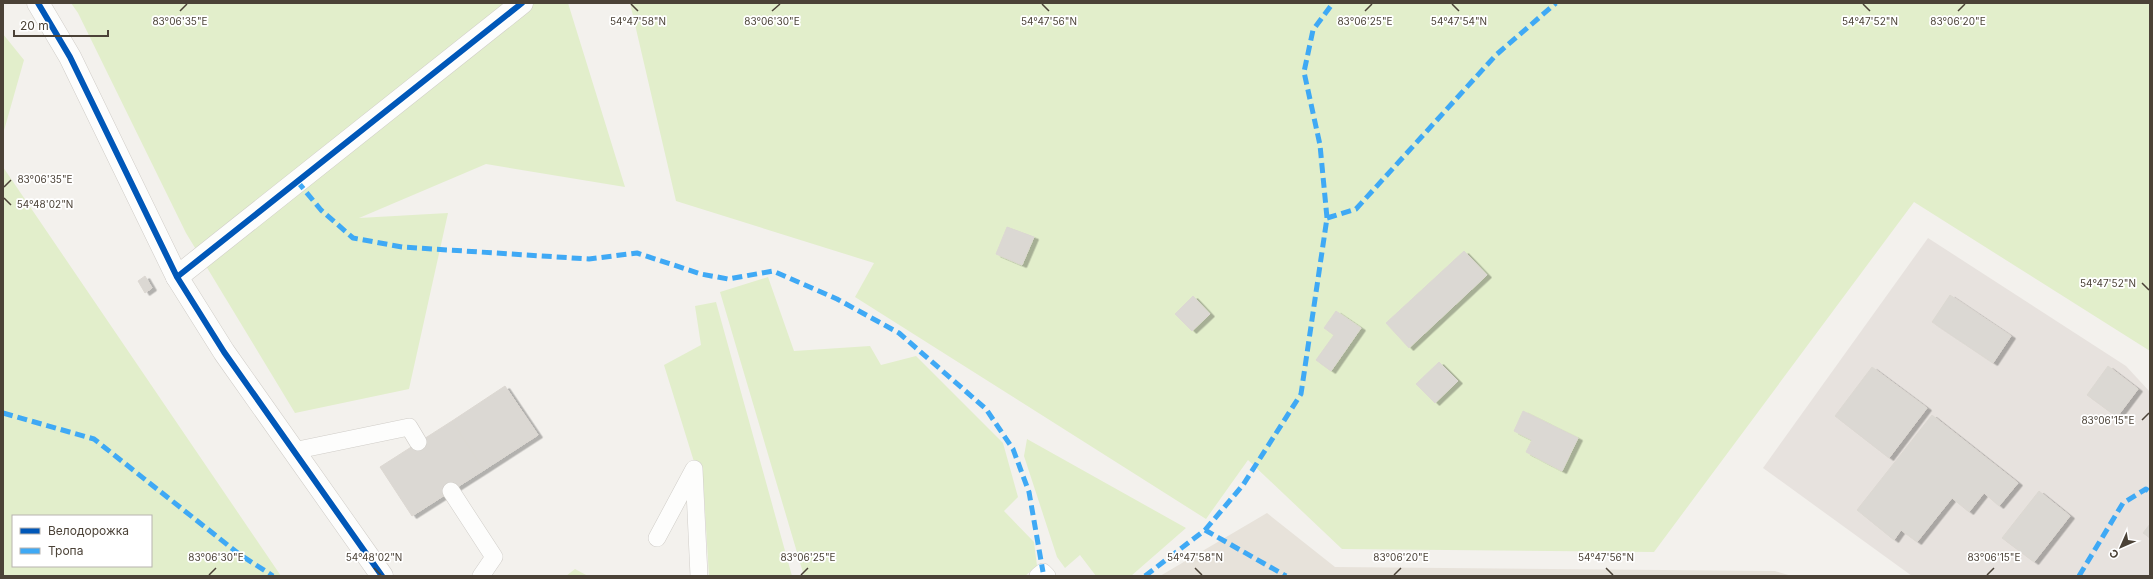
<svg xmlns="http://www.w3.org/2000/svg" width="2153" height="579" font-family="Inter,sans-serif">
	<defs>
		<filter id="shadow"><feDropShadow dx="4.5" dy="2.5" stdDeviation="0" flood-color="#0004"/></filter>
	</defs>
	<rect width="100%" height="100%" fill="#f3f1ed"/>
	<path fill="#e7e2da" d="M1267,513L1335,567L1775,571L1792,576H1160Z"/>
	<path fill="#e7e2de" d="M1928,238L2126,366L2150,392V576H1912L1763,468Z"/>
	<path fill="#e2eecb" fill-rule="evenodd" d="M71,3H568L625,187L486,164L359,218L448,213L409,389L295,413L186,233L78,13Z
		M630,3H2150V351L1914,202L1654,552L1342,549L1248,460L1206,519L855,297L874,263L676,201Z
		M3,34L24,60L3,134Z
		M3,167L281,576H3ZM13,516H151V566H13Z
		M768,277L794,351L870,346L881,365L916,356L1003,443L1018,497L1004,511L1034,542L1037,566L1025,576H804L720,292Z
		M716,302L792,576H709L704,494L664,365L701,345L695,306Z
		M1027,439L1186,528L1131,576H1096L1080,555L1065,568L1057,557L1024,456Z
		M575,569L588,576H566Z"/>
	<path fill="#dbd8d3" stroke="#dcd8d2" filter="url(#shadow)" d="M1007,227L1034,237L1022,265L996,254Z
		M1464,251L1487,275L1409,348L1386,323Z
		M145,276L152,288L145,293L138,281Z
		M1950,295L2011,336L1993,363L1932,322Z
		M1193,296L1210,314L1192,331L1175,314Z
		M1336,311L1361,328L1331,371L1316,360L1334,335L1324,328Z
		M1439,362L1458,381L1435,403L1416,384Z
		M2108,366L2138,389L2117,417L2087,395Z
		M1872,367L1927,408L1889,458L1835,416Z
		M505,386L538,435L484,470L452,421Z
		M1523,411L1578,438L1562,471L1526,452L1532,440L1514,431Z
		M1932,415L2018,483L1999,506L1984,493L1969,512L1952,498L1917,542L1901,530L1894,540L1857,510Z
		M452,421L484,470L412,516L380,467Z
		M2039,491L2070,516L2034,562L2002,538Z
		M2150,524V538L2143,533Z"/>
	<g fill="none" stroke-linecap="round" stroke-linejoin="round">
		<defs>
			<path id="service" d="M293,451L409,427L418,442
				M451,491L494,557L481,576
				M657,538L694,469L699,576
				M1038,576L1043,572L1047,576"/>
			<path id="minor" d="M177,277L522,3"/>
			<path id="tertiary" d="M38,3L70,57L177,277L224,352L382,576"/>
		</defs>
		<use href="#service" stroke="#d0cdc8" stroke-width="18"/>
		<use href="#minor" stroke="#d0cdc8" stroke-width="23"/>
		<use href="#tertiary" stroke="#d0cdc8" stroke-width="23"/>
		<use href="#service" stroke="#fdfdfc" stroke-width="17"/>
		<use href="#minor" stroke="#fdfdfc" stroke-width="22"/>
		<use href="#tertiary" stroke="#fdfdfc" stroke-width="22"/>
		<path stroke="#3fa9f5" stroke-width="5" stroke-dasharray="10 5" stroke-linecap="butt" d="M297,181L321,210L353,238L402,247L589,259L637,253L701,274L728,279L773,271L837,299L899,333L986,409L1013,449L1029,492L1043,572
			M1327,218L1356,209L1496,55L1556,3
			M3,413L94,439L239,554L273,576
			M1205,530L1243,485L1301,394L1327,218L1320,145L1304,72L1313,30L1333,3
			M1145,576L1205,530L1286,576
			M2079,576L2123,503L2146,489L2150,492"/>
		<defs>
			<path id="cycleway" d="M38,3L70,57L177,277L224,352L382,576
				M177,277L522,3"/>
		</defs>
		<use href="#cycleway" stroke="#fff" stroke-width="8"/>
		<use href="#cycleway" stroke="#0057b8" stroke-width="6"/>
	</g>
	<path fill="none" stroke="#4b4237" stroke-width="1.5" d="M631,4L638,11M1042,4L1049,11M1452,4L1459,11M1863,4L1870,11M180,11L187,4M772,11L780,4M1365,11L1372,4M1958,11L1965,4M4,187L11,180M4,198L11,205M2142,283L2149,290M2142,420L2149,413M374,568L381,575M1195,568L1202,575M1606,568L1613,575M209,575L216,568M801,575L808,568M1394,575L1401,568M1987,575L1994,568"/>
	<g font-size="10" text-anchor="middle" fill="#4b4237" stroke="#fff" stroke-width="3.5" stroke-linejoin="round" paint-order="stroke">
		<text x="180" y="25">83°06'35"E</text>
		<text x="638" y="25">54°47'58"N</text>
		<text x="772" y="25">83°06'30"E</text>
		<text x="1049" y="25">54°47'56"N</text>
		<text x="1365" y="25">83°06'25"E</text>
		<text x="1459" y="25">54°47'54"N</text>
		<text x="1870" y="25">54°47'52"N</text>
		<text x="1958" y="25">83°06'20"E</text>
		<text x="45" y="183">83°06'35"E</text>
		<text x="45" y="208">54°48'02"N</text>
		<text x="2108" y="287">54°47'52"N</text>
		<text x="2108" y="424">83°06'15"E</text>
		<text x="216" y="561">83°06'30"E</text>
		<text x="808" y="561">83°06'25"E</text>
		<text x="1994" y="561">83°06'15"E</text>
		<text x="374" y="561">54°48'02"N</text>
		<text x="1195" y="561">54°47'58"N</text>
		<text x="1401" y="561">83°06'20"E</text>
		<text x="1606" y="561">54°47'56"N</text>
	</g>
	<rect width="2153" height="579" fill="none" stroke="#4b4237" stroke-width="8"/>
	<rect x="12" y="515" width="140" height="52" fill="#ffffff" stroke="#b7b3af"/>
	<rect x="20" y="528" width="20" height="6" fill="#0057b8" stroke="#b7b3af"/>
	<text x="48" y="535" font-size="12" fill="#4b4237">Велодорожка</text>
	<rect x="20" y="548" width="20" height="6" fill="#3fa9f5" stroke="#b7b3af"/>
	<text x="48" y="555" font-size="12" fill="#4b4237">Тропа</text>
	<g transform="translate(2121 547) rotate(225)" stroke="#ffffff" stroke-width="3" paint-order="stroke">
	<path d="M0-3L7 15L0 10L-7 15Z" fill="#4b4237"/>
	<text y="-6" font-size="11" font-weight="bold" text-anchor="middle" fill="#4b4237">С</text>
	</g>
	<path d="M14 30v6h94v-6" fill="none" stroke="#4b4237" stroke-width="2"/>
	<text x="20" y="30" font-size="12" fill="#4b4237" stroke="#ffffff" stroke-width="3" paint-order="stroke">20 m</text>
</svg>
